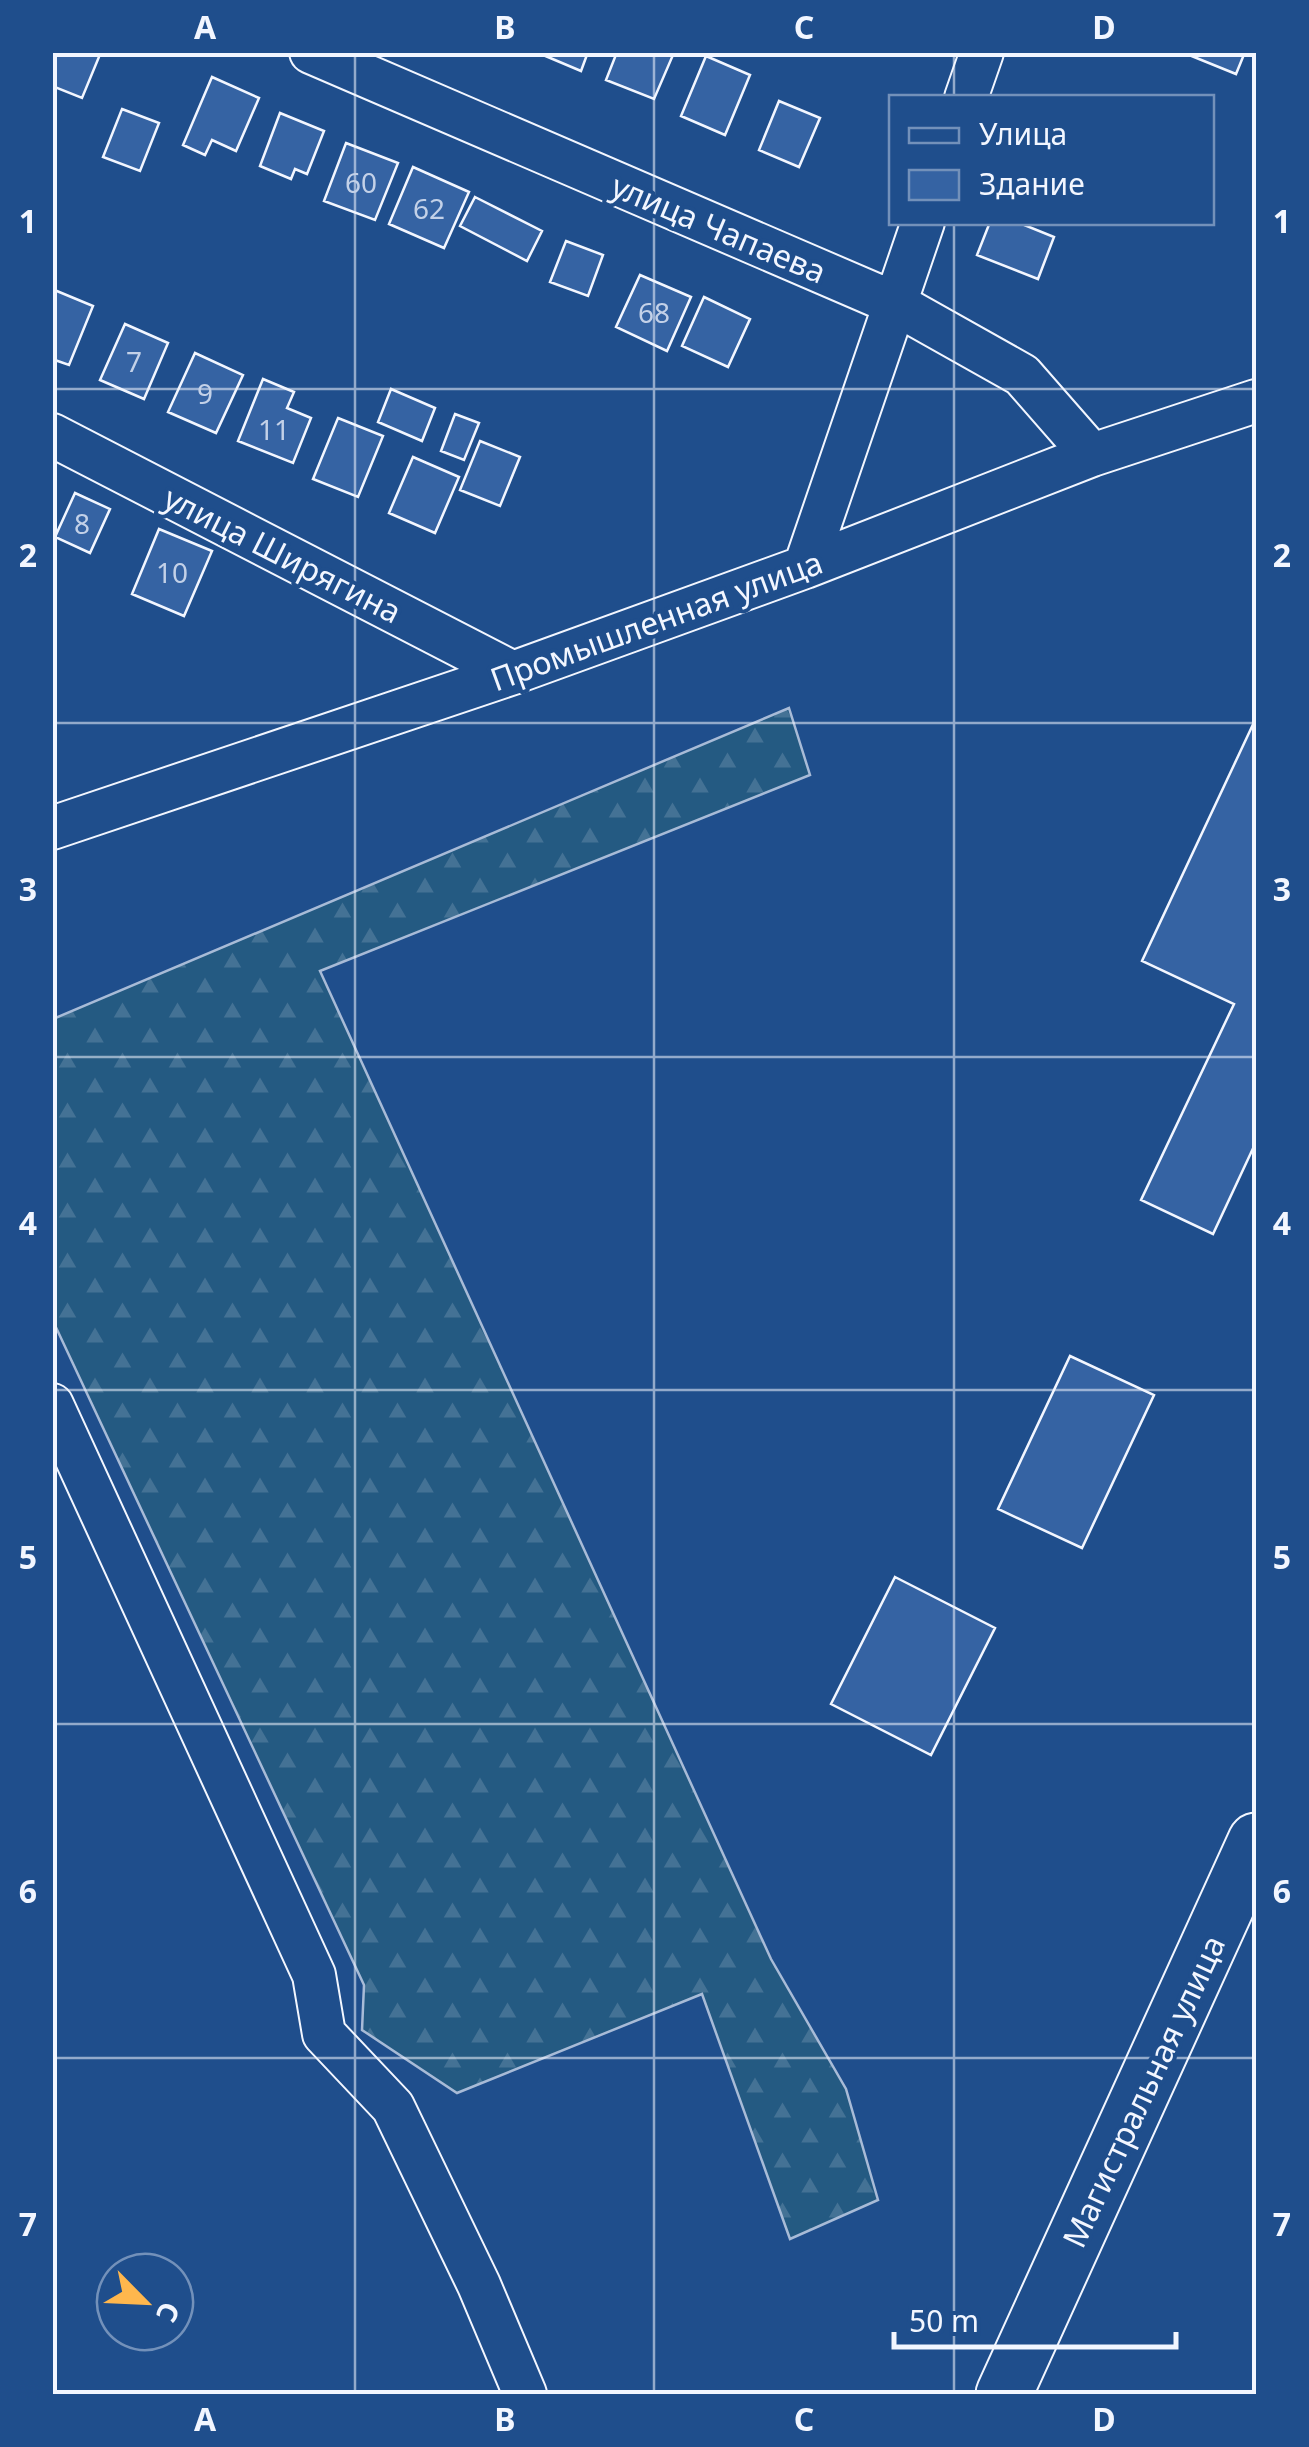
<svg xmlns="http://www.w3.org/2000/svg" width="1309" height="2447" font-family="'Noto Sans',sans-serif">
	<defs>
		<pattern id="forest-firs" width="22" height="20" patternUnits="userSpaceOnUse" patternTransform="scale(2.5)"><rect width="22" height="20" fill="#245a82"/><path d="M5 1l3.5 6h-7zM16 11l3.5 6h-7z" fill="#447295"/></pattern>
	</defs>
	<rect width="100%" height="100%" fill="#1f4e8c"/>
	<path fill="url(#forest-firs)" stroke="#a8bbd7" stroke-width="2.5" d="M789,708L810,775L320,971L771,1959L846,2089L878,2200L790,2239L702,1994L457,2093L362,2030L364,1985L53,1321V1019Z"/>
	<path fill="#3563a3" stroke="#f2f6ff" stroke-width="2.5" d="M52,52H101L82,98L52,86Z
		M536,52H588L581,71Z
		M617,52L673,55L654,99L606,80Z
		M1190,52H1245L1236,74L1189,55Z
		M706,56L750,75L725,135L681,116Z
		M212,77L259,98L236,151L212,140L205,155L183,145Z
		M779,101L820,118L799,167L759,150Z
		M122,109L159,123L140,171L103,157Z
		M280,113L324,131L307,174L295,169L291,179L260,166Z
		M346,143L398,163L375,220L324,201Z
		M413,167L469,192L444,248L389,224Z
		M475,197L542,231L527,261L460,226Z
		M990,222H1017L1054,237L1038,279L977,255Z
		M566,241L603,255L588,296L550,282Z
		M640,275L691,297L667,351L616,327Z
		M52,289L93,306L69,365L52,359Z
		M704,297L750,319L728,367L682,346Z
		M125,324L168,343L144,399L100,380Z
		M195,353L243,375L216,433L168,412Z
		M263,379L294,392L287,408L311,418L293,463L238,441Z
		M391,389L435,408L422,441L378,422Z
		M455,414L479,423L464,460L441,451Z
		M338,418L383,436L358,497L313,479Z
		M480,441L520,457L500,506L460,490Z
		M413,457L459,477L435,533L389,513Z
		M75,493L110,509L90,553L55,537Z
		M159,529L212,551L184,616L132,594Z
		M1256,718V1142L1213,1234L1141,1200L1234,1004L1142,961Z
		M1070,1356L1154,1395L1082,1548L998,1509Z
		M895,1577L995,1628L931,1755L831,1704Z"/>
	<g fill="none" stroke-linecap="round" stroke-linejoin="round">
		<defs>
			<path id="minor" d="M311,52L894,303L1022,375L1092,455
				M966,98L982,52
				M52,435L513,673
				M805,567L923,222
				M52,828L513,673L805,567L1092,455L1256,401
				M52,1405L314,1975L324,2034L393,2107L479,2285L525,2394"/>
			<path id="major" d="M1004,2394L1256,1841"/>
		</defs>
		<use href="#minor" stroke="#f2f6ff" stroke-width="46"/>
		<use href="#major" stroke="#f2f6ff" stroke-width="59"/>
		<use href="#minor" stroke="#1f4e8c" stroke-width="42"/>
		<use href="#major" stroke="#1f4e8c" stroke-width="55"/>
	</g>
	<path fill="none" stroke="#f2f6ff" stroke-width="2.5" stroke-opacity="0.55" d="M355,52V2394M654,52V2394M954,52V98M954,222V2394M52,389H1256M52,723H1256M52,1057H1256M52,1390H1256M52,1724H1256M52,2058H1256"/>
	<g text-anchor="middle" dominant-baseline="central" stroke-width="8" stroke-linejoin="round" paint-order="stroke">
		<g font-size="28" fill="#c3d1e8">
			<text x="361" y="182">60</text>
			<text x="429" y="208">62</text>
			<text x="654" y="312">68</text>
			<text x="134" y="361">7</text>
			<text x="205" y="393">9</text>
			<text x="274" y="429">11</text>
			<text x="82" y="523">8</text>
			<text x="172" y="572">10</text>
		</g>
		<g font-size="32" fill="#f2f6ff" stroke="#1f4e8c">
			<text transform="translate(719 228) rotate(23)">улица Чапаева</text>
			<text transform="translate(283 554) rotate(27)">улица Ширягина</text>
			<text transform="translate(656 620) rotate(-20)">Промышленная улица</text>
			<text transform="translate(1143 2091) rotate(-65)">Магистральная улица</text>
		</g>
	</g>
	<rect width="1309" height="2447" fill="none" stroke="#1f4e8c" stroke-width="110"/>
	<rect x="889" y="95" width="325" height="130" fill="#1f4e8c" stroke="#7391ba" stroke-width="2.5"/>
	<rect x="909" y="128" width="50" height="15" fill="#1f4e8c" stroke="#7391ba" stroke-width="2.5"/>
	<text x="979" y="145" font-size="30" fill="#f2f6ff">Улица</text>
	<rect x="909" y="170" width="50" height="30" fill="#3563a3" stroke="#7391ba" stroke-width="2.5"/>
	<text x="979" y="195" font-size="30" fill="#f2f6ff">Здание</text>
	<g transform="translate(145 2302) rotate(114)"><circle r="48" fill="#1f4e8c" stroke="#7391ba" stroke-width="2.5"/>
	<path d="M0-8L18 38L0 25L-18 38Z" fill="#ffb74d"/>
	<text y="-15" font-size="28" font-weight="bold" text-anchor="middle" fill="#f2f6ff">С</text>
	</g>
	<path d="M894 2332v15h282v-15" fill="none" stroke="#f2f6ff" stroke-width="5"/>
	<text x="909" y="2332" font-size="30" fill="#f2f6ff" stroke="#1f4e8c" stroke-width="8" paint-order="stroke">50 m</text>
	<rect x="55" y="55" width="1199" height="2337" fill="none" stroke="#f2f6ff" stroke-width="4"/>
	<g font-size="32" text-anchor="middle" font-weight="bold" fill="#f2f6ff">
		<text x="205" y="39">A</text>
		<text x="505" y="39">B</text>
		<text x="804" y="39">C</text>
		<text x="1104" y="39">D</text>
		<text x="28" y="233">1</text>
		<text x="1282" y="233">1</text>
		<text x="28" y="567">2</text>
		<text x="1282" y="567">2</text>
		<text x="28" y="901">3</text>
		<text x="1282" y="901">3</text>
		<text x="28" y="1235">4</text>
		<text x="1282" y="1235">4</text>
		<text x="28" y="1569">5</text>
		<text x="1282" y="1569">5</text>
		<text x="28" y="1903">6</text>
		<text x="1282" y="1903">6</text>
		<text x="28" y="2236">7</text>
		<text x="1282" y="2236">7</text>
		<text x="205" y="2431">A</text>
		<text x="505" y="2431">B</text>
		<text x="804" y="2431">C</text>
		<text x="1104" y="2431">D</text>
	</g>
</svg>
